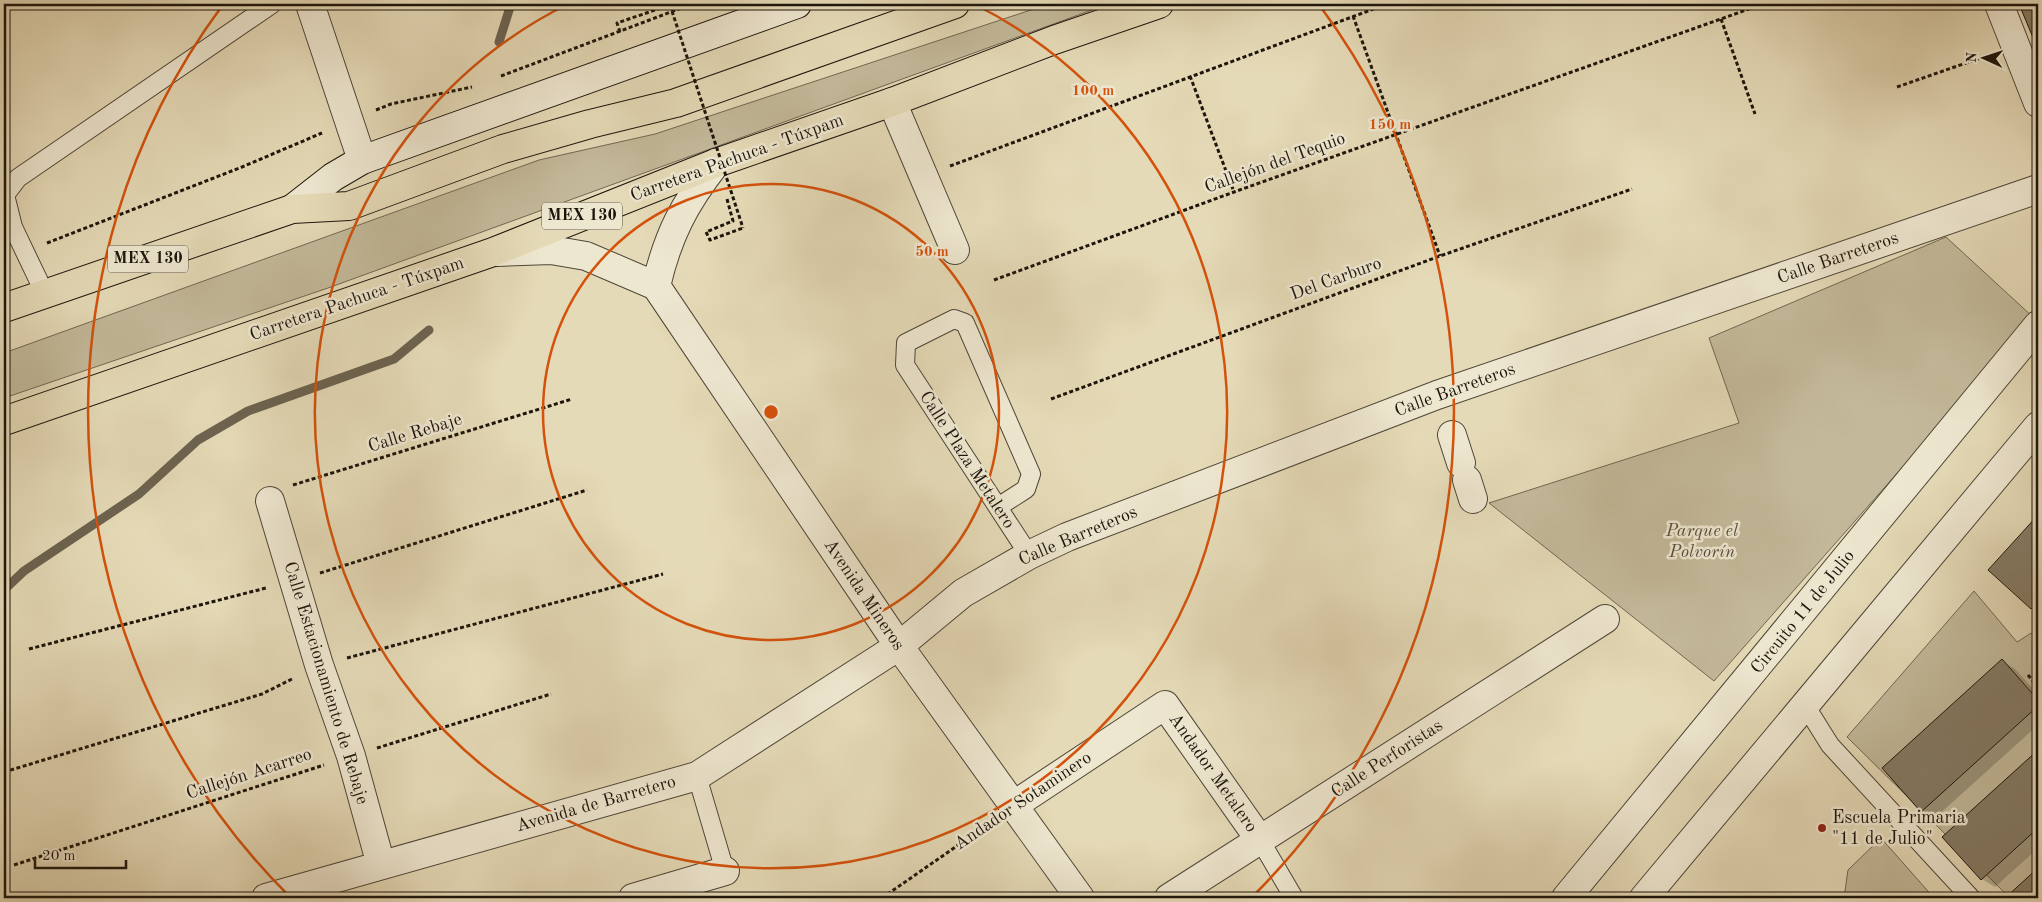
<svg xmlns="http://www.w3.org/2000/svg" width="2042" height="902" font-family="'Old Standard TT',serif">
	<rect width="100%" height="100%" fill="#e5dab7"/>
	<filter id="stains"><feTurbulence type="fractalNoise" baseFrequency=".004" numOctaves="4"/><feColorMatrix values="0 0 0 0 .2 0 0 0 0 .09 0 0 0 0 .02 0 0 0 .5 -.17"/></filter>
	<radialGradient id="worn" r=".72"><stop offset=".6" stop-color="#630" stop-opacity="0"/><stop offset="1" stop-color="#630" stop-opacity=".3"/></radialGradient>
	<path fill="#c3b99a" stroke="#706753" d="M1049,4H1102L1092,10L328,288L4,398V353L539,160L655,134Z
		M1946,237L2034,318L1714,681L1489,503L1739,423L1709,338Z
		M1974,591L2017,642L2031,633L2038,640V898H2010L1847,737Z
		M1881,838L1934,898H1844L1848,870Z"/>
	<path fill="#0003" d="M2021,4H2038V41L2035,39Z
		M2038,516V612L1990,569Z
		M2002,661L2015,669L2038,694V725L1935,818L1922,811Z
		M2038,751V848L1995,887L1982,879L1943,837Z
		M2038,870V898H2007Z"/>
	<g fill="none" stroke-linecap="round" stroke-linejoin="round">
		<path stroke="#6c6350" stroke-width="9" d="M499,42L511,4
			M4,590L24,571L139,494L198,440L248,411L394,359L429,330"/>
	</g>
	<path fill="#857b65" stroke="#1c150c" d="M2019,4H2038V40H2034Z
		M2038,515V602L2031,609L1988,570Z
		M2002,659L2038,700V706L1921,812L1882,768Z
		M2038,750V828L1981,880L1942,837Z
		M2038,868V898H2005Z"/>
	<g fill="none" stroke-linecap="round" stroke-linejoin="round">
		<defs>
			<path id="lane" d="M45,294L13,227L5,195L18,178L272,4
				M998,507L1026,489L1031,474L965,323L954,319L906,343L905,365L1029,555
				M1805,705L1830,745L1971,898
				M697,776L725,871
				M1260,840L1294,898"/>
			<path id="street" d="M310,4L362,160
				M1999,4L2038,103
				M892,102L955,250
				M497,252L551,250L586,256L656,286L899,646L1080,898
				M656,286C668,235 684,204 716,163
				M1452,435L1461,463
				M1467,480L1473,499
				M270,501L319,665L351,756L381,865
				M1014,805L1165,705L1260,840
				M266,898L697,776L899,646L963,593L1029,555L1067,537L1437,395L2038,189
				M633,898L725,871
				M1169,898L1605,619
				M1566,898L2038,325
				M1644,898L2038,426"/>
			<path id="secondary" d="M292,209L333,177L362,160L797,4"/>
			<path id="primary" d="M4,308L292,209L349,206L503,149L590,124L676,103L955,4
				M4,421L493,252L716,163L892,102L1054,40L1159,4"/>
		</defs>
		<use href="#lane" stroke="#4e4637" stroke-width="20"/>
		<use href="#street" stroke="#4e4637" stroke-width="30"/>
		<use href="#secondary" stroke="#1c150c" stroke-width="30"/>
		<use href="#primary" stroke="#1c150c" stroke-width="30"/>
		<path stroke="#1c150c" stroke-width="3" stroke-dasharray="4 2.5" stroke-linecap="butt" d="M1353,16L1440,256
			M1721,19L1755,114
			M620,32L617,23L670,5
			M501,76L692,4
			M1190,76L1234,192
			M1897,87L1989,55
			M376,110L391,104L472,87
			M950,166L1387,4
			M727,199L733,221L706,232L710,240L743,228
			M47,243L242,167L322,133
			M994,280L1234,192L1763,4
			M1051,399L1440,256L1632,189
			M293,485L572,399
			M320,573L587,490
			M29,649L266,588
			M347,658L663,574
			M2028,675L2038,687
			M377,748L551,694
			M4,772L262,694L292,679
			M14,865L324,765
			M882,898L990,823"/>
		<use href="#lane" stroke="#eee7d0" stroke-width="18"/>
		<use href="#street" stroke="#eee7d0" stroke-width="28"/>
		<use href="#secondary" stroke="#eee7d0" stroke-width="28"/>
		<use href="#primary" stroke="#e5dab7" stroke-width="28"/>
		<path stroke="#1c150c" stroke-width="3" stroke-dasharray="4 2.5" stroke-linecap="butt" d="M670,5L743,228"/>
	</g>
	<g fill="none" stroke="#d4520c" stroke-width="2.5">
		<circle cx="771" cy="412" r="228"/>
		<path d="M974 4A456 456 0 1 1 568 4"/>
		<path d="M288 895A683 683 0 0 1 222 6M1320 6A683 683 0 0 1 1254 895"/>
	</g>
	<circle fill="#8f2418" stroke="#eee7d0" stroke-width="2" cx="1822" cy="828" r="5"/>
	<g text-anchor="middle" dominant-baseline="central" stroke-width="5" stroke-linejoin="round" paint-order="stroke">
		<g fill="#eee7d0" stroke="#5b5447" stroke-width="1">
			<rect x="542" y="202.5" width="80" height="27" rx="4"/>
			<rect x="108" y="245.5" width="80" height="27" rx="4"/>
		</g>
		<g font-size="16" font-weight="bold" fill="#1c150c">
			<text x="582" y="216">MEX 130</text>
			<text x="148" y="259">MEX 130</text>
		</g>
		<g font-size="18" fill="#1c150c" stroke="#eee7d0">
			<text transform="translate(737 158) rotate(-20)">Carretera Pachuca - Túxpam</text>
			<text transform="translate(1275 163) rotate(-20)">Callejón del Tequio</text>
			<text transform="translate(1838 258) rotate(-19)">Calle Barreteros</text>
			<text transform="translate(1336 279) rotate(-20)">Del Carburo</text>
			<text transform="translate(357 299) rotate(-19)">Carretera Pachuca - Túxpam</text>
			<text transform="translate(1455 390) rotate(-20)">Calle Barreteros</text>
			<text transform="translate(415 433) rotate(-17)">Calle Rebaje</text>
			<text transform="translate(967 460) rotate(57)">Calle Plaza Metalero</text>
			<text transform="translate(1078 536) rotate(-23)">Calle Barreteros</text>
			<text transform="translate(864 595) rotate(56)">Avenida Mineros</text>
			<text transform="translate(1803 612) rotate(-51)">Circuito 11 de Julio</text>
			<text transform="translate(326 683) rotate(73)">Calle Estacionamiento de Rebaje</text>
			<text transform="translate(1387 759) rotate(-33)">Calle Perforistas</text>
			<text transform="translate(1213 773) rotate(55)">Andador Metalero</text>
			<text transform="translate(249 774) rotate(-18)">Callejón Acarreo</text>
			<text transform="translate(1023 801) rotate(-34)">Andador Sotaminero</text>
			<text transform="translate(596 804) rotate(-16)">Avenida de Barretero</text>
		</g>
		<g font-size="18" font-style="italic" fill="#564e3e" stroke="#eee7d0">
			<text x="1702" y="531">Parque el<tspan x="1702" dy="21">Polvorín</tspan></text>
		</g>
		<g font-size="18" fill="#1c150c" stroke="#eee7d0" text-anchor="start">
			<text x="1832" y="818">Escuela Primaria<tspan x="1832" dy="21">"11 de Julio"</tspan></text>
		</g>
	</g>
	<circle cx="771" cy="412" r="8" fill="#d4520c" stroke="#eee7d0" stroke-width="2.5"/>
	<g font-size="15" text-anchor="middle" font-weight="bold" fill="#d4520c" stroke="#eee7d0" stroke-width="5" stroke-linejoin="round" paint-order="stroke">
		<text x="1093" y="95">100 m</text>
		<text x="1390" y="129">150 m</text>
		<text x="932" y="256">50 m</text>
	</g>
	<rect width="2042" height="902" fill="none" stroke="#e5dab7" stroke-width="20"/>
	<rect x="5" y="5" width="2032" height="892" fill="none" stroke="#1c150c" stroke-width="2.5"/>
	<rect x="10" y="10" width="2022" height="882" fill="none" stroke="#1c150c"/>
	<g transform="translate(1984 58) rotate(273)" stroke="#eee7d0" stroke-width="4" paint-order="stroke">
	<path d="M0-4L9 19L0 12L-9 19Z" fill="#1c150c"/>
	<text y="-8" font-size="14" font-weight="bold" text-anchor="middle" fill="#1c150c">N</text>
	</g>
	<path d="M35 860v8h91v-8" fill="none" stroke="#1c150c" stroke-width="2.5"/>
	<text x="42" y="860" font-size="15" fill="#1c150c" stroke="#eee7d0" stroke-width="4" paint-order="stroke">20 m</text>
	<rect width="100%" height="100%" filter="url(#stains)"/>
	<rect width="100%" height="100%" fill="url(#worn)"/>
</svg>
